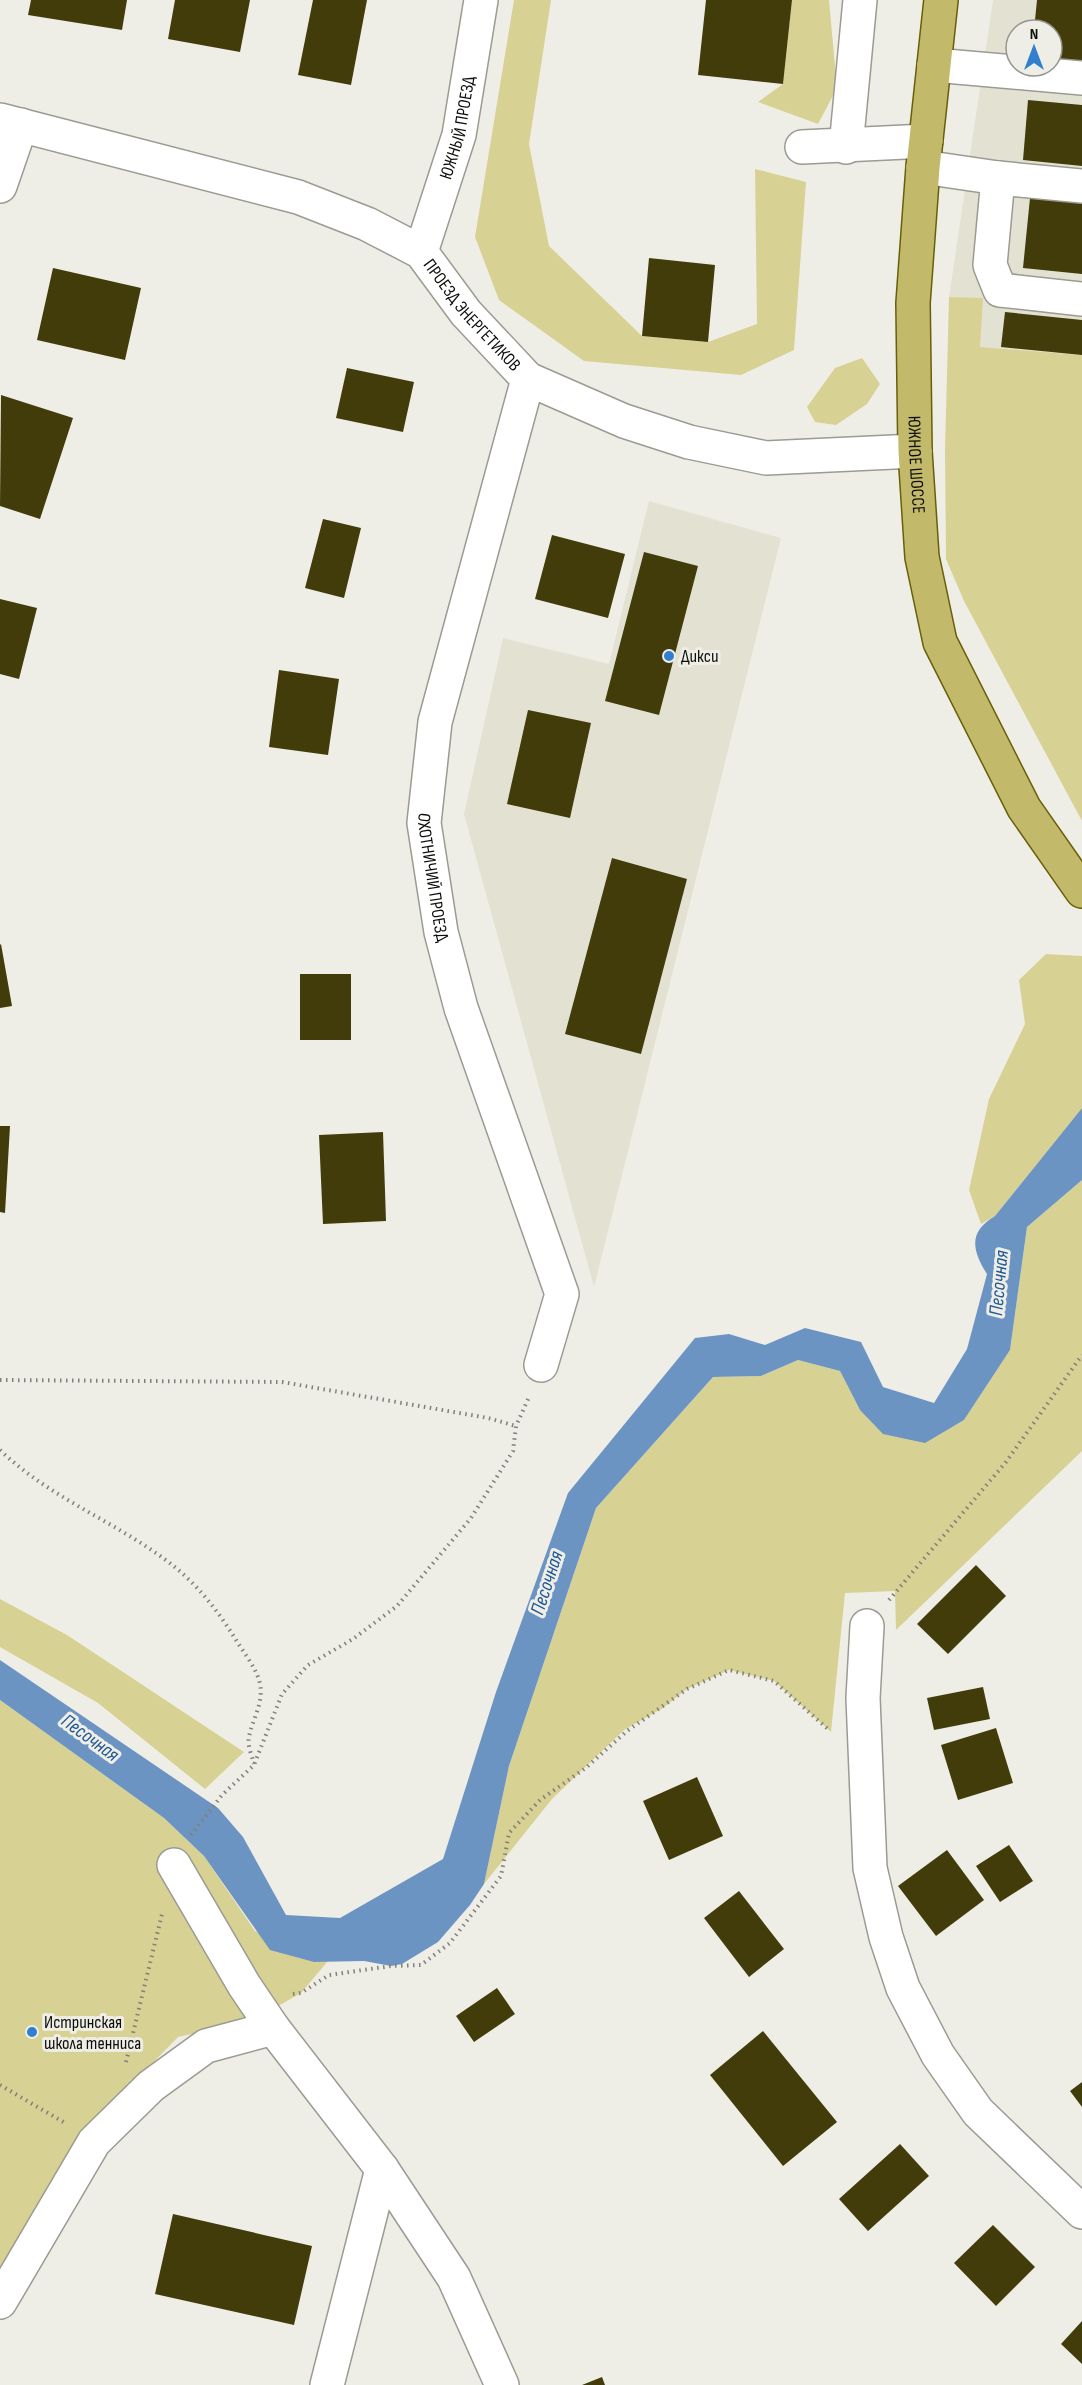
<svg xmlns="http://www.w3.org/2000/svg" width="1082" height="2385" font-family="'Sofia Sans Condensed',sans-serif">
	<rect width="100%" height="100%" fill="#efeee6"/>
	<path fill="#e3e2d2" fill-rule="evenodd" d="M993,0H1082V355L979,347L949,297ZM1016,30H1052V66H1016Z
		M649,501L781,538L594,1287L464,814L503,638L609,664Z"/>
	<path fill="#d8d194" d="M514,0H551L529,144L549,246L642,336L708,342L757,324L755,169L806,182L794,350L741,375L584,361L499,300L475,237Z
		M792,0H829L837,88L818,124L758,102L783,84Z
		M949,297L983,298L980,347L1082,355V821L964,601L946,559L945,450Z
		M862,358L880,384L867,404L836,425L815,422L807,407L835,368Z
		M1046,954L1082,956V1108L995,1216L981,1224L969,1190L989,1099L1025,1024L1019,980Z
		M1082,1180V1451L896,1630L895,1591L845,1593L831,1732L774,1681L729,1670L687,1689L663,1708L624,1730L552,1799L484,1884L509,1766L596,1508L713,1377L761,1376L798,1360L840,1371L860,1410L952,1427L964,1420L1010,1350L1027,1227Z
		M0,1599L67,1635L244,1752L205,1789L98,1703L0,1647Z
		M0,1700L164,1818L204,1856L255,1931L314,1962L328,1961L301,1993L252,2021L178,2037L136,2080L0,2285Z"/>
	<path fill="#6c94c3" d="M1082,1108V1180L1027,1227L1010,1350L964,1420L925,1443L883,1434L860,1410L840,1371L798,1360L761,1376L713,1377L596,1508L509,1766L484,1884L470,1905L438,1942L402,1964L391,1966L364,1961L314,1962L270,1950L204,1856L164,1818L0,1700V1660L218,1808L243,1837L286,1915L340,1918L443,1859L496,1692L568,1493L695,1338L729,1334L765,1345L805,1328L861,1342L883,1387L934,1403L967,1349L987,1274C972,1250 968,1232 995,1216Z"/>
	<path fill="#413c0a" d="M31,0H127L122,30L28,15Z
		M175,0H250L240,52L168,39Z
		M313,0H367L351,85L298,75Z
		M706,0H792L783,84L698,75Z
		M1037,0H1082V61L1052,59V30H1034Z
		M1028,100L1082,105V166L1023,160Z
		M1030,198L1082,203V274L1023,268Z
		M649,258L715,265L708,342L642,336Z
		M53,268L141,288L125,360L37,340Z
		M1005,312L1082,320V355L1001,347Z
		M347,368L414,382L403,432L336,418Z
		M1,395L73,418L40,519L0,506Z
		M323,519L361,528L344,598L305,588Z
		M552,535L625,554L608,618L535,599Z
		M644,552L698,566L659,715L605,701Z
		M0,599L37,608L19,679L0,674Z
		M279,670L339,679L328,755L269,747Z
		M528,710L591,723L570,818L507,804Z
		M612,858L687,879L641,1054L565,1034Z
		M1,944L12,1006L0,1008V945Z
		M300,974H351V1040H300Z
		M0,1126H10L5,1213L0,1212Z
		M383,1132L386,1221L323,1224L319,1135Z
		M976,1565L1006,1596L948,1654L917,1624Z
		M983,1687L990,1719L934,1730L927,1698Z
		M996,1728L1013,1783L958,1800L941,1745Z
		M697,1777L723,1836L669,1860L643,1801Z
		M1009,1845L1033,1881L1000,1902L976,1866Z
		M947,1850L984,1900L936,1936L898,1886Z
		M739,1891L784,1949L749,1977L704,1918Z
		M497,1988L515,2014L474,2042L456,2016Z
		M763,2031L837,2122L783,2166L710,2075Z
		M1082,2082V2107L1070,2091Z
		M900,2144L929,2176L868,2231L839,2199Z
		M173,2214L312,2246L294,2325L155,2294Z
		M993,2225L1035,2267L996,2306L954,2263Z
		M1082,2321V2364L1061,2344Z
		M602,2377L605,2385H582Z"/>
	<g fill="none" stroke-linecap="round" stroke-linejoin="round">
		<defs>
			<g id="minor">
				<path d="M934,65L1082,78"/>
				<path id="s1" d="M0,120L298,197L367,224L421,252L466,313L528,379L624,421L689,442L766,458L915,451"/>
				<path d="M802,147L926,141"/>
				<path d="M846,147L860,0"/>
				<path d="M923,167L998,178L990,265L1000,290L1082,299"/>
				<path d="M998,178L1082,186"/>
				<path d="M0,186L21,125"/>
				<path id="s2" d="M421,252L459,135L481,0"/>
				<path id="s3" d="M528,379L435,722L424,823L441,932L461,1008L562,1294L541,1365"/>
				<path d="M867,1626L863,1698L870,1868L886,1937L903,1988L938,2055L978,2112L1082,2212"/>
				<path d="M174,1865L244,1985L273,2028L382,2169L454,2278L502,2385"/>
				<path d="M0,2302L94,2142L151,2086L206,2046L273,2028"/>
				<path d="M327,2385L382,2169"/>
			</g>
			<g id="major">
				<path id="s4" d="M941,0L923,167L913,303L915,451L922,557L940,642L1024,808L1082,891"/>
			</g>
		</defs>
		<use href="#minor" stroke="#9b9b93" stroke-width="36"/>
		<use href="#major" stroke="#685f09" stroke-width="36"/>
		<path stroke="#807f7a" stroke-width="4" stroke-dasharray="1.5 4.5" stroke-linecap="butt" d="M0,1380L282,1382L488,1418L516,1426
			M0,1450C51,1499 115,1521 171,1564C197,1584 219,1612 236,1640C244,1653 257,1669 260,1684C264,1703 252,1720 249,1737C247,1745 252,1756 254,1764
			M889,1600L1006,1462L1082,1355
			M191,1835L222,1795L254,1765L282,1694L308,1665L353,1639L397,1606L471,1518L513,1451L516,1426L529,1397
			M293,1994L301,1993L329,1975L391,1966L421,1965L450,1943L501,1876L509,1833L540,1800L587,1767L627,1731L687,1689L729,1670L774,1681L829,1730
			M126,2062L162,1914
			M0,2085L65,2123"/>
		<use href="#minor" stroke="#fff" stroke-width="33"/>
		<use href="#major" stroke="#c2b96b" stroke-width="33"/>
	</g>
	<g fill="#327fcf" stroke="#efeee6" stroke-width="2">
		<circle cx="669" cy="656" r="6"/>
		<circle cx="32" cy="2032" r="6"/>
	</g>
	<g text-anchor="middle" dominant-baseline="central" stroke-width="6" stroke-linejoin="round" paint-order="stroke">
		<g font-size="18" fill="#0e0e0b" stroke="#efeee6">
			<text stroke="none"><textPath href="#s2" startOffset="130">ЮЖНЫЙ ПРОЕЗД</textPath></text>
			<text stroke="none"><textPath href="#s1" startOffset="524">ПРОЕЗД ЭНЕРГЕТИКОВ</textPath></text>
			<text stroke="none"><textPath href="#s4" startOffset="466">ЮЖНОЕ ШОССЕ</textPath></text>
			<text stroke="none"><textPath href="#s3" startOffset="512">ОХОТНИЧИЙ ПРОЕЗД</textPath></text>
		</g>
		<g font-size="18" fill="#0e0e0b" stroke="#efeee6" text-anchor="start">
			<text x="681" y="656">Дикси</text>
			<text x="44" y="2022">Истринская<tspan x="44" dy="21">школа тенниса</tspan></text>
		</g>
		<g font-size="20" font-style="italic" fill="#205995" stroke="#efeee6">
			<text transform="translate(999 1283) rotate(-85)">Песочная</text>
			<text transform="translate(547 1583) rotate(-72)">Песочная</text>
			<text transform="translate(90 1738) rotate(36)">Песочная</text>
		</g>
	</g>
	<g transform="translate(1034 48)"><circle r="28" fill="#efeee6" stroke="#95948e" stroke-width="1.5"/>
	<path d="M0-4.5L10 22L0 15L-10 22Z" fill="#327fcf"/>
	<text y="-9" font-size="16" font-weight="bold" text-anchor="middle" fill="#0e0e0b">N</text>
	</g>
</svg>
